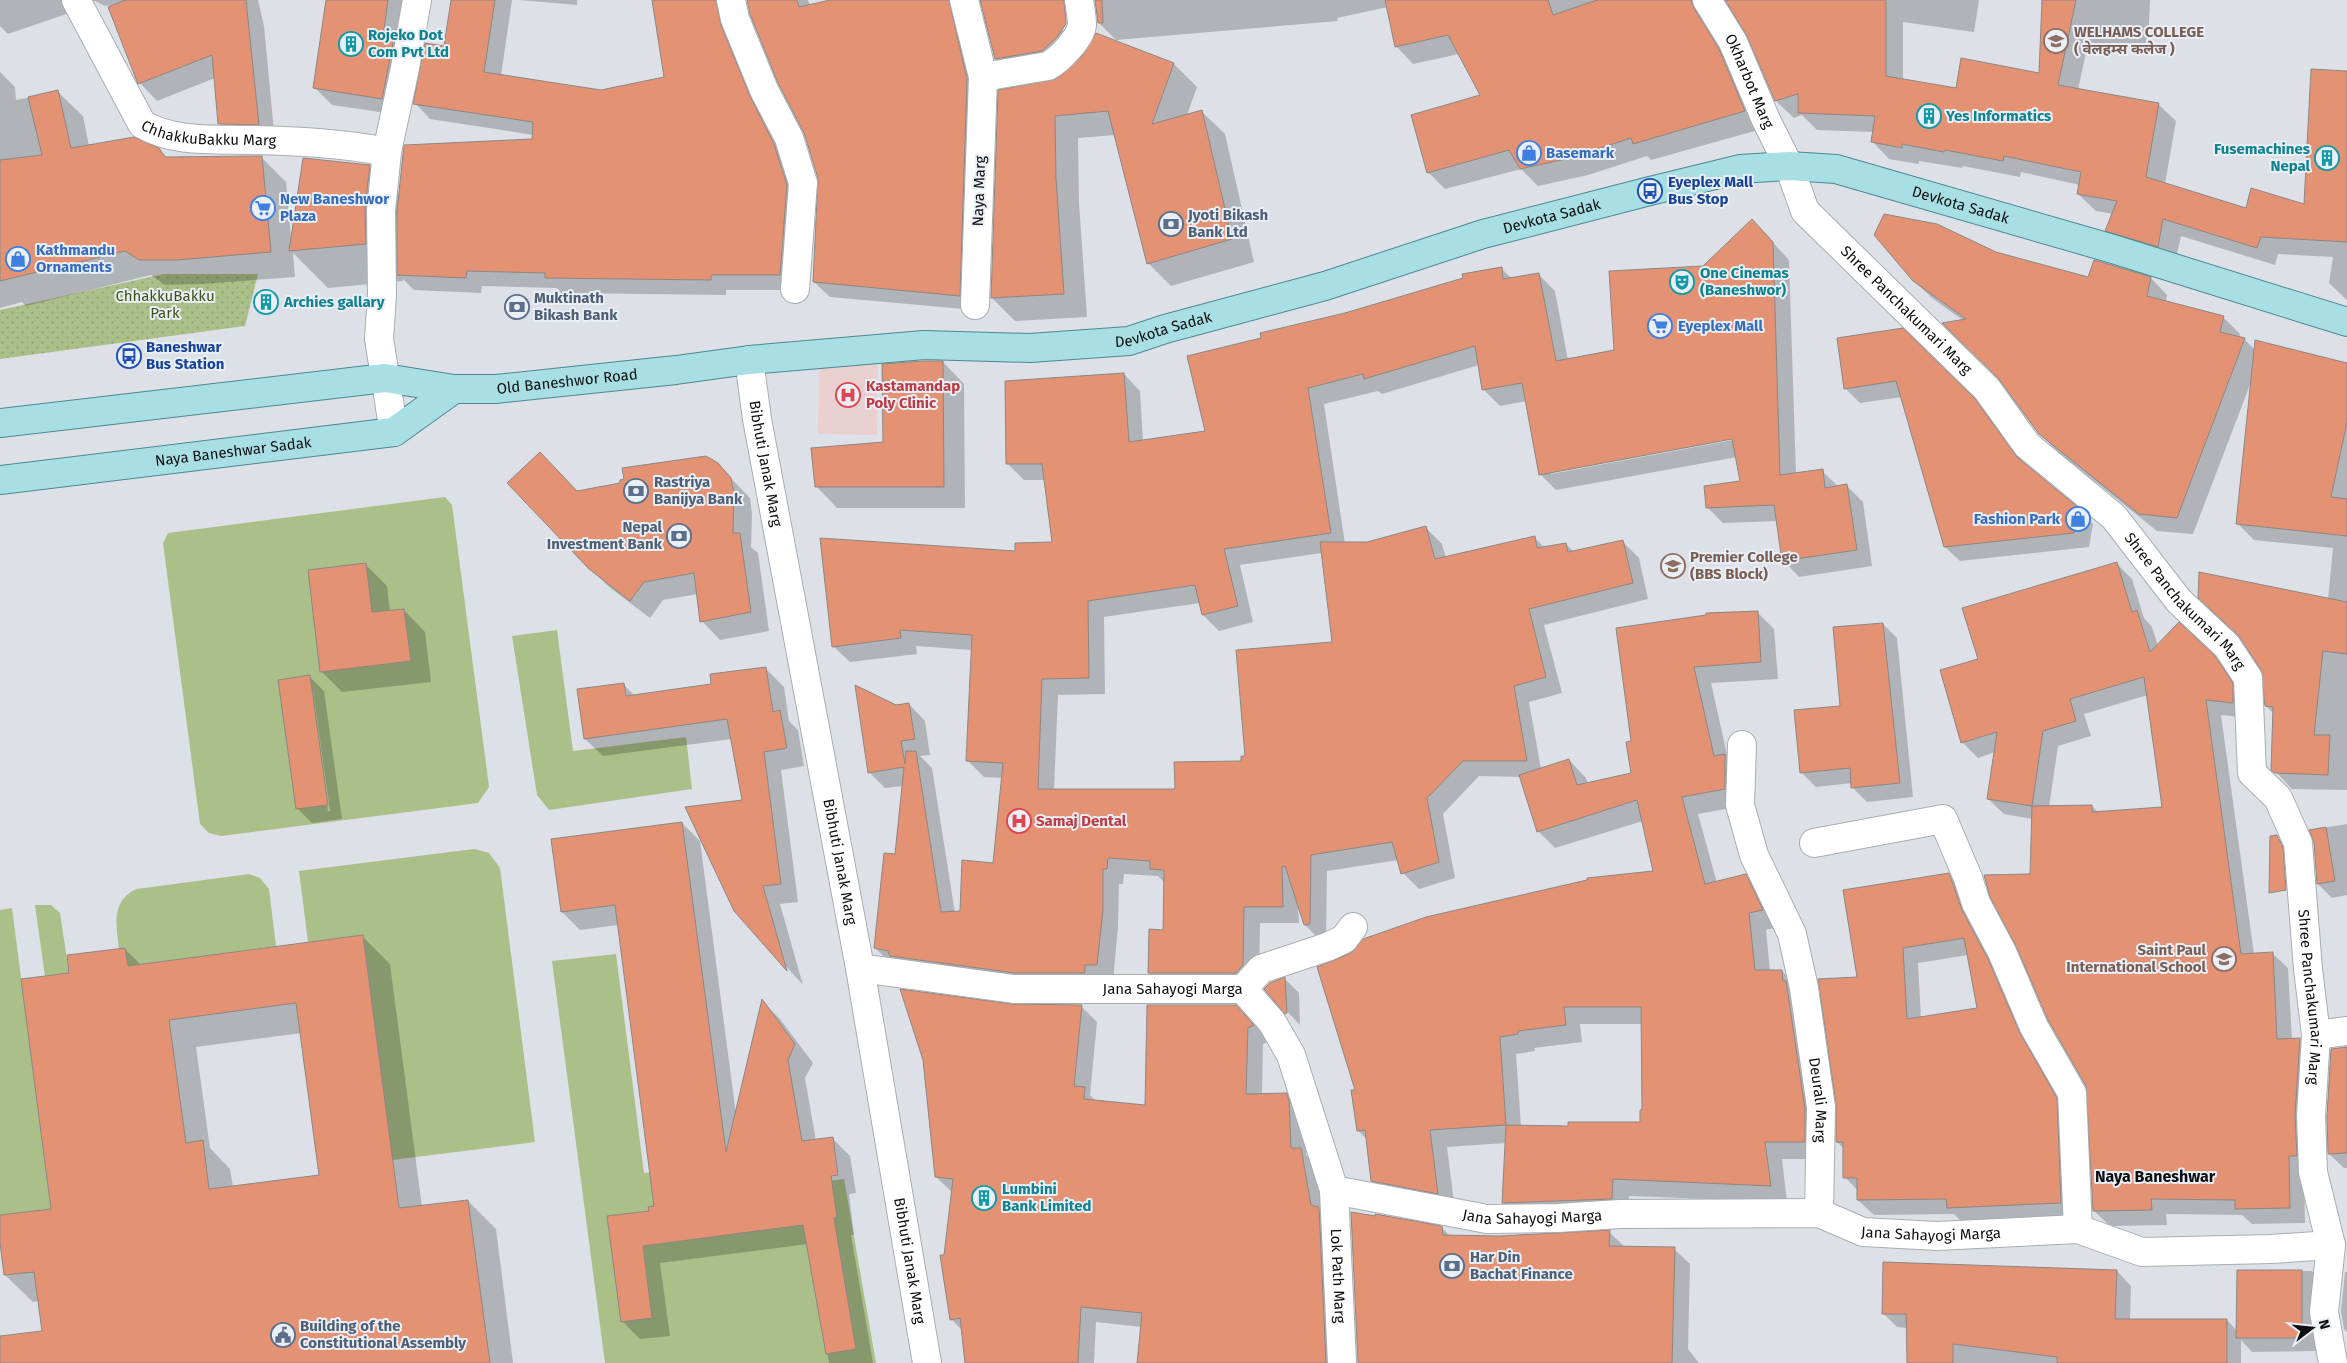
<svg xmlns="http://www.w3.org/2000/svg" width="2347" height="1363" font-family="'Fira Sans','Noto Sans Devanagari',sans-serif">
	<defs>
		<pattern id="park-dots" width="8" height="8" patternUnits="userSpaceOnUse" patternTransform="scale(1.25)"><rect width="8" height="8" fill="#abbf89"/><path d="M2 2h.1M6 6h.1" fill="none" stroke="#92a375" stroke-width="1.8" stroke-linecap="round"/></pattern>
	</defs>
	<rect width="100%" height="100%" fill="#dde1e7"/>
	<path fill="#eacfd1" d="M819,356L878,357L877,435L818,434Z"/>
	<path fill="#abbf89" d="M445,497L452,505L489,787L478,803L221,836L209,833L200,824L163,543L168,533Z
		M557,630L573,751L686,737L692,789L549,810L537,795L512,636Z
		M474,849L489,853L500,868L535,1142L392,1160L363,935L308,942L299,871Z
		M249,874L260,878L269,889L276,946L128,966L125,948L119,949C116,925 111,900 137,889Z
		M35,905H51L60,913L69,973L45,976Z
		M12,908L51,1209L0,1215V910Z
		M616,954L644,1173L751,1164L772,1188L844,1179L876,1363H605L552,961Z"/>
	<path fill="url(#park-dots)" d="M164,274H258L245,326L0,359V310Z"/>
	<path fill="#0003" fill-rule="evenodd" d="M0,0H258L264,26L275,142L237,141L219,123L215,78L157,101L140,83L109,5L105,6L95,1L87,3L81,9L8,34L0,26Z
		M327,0H407L400,115L332,105L314,87Z
		M452,0H512L501,76L601,91L666,78L653,0H744L790,161L795,290H726V295L561,293L557,288L482,286L481,293L414,290L403,279V281L328,288L293,253L295,277L203,284L165,285L151,275L26,306L22,302L0,308V72L15,87L16,100L58,92L83,116L89,146L159,149L167,158L261,157L286,182L291,237L369,166L400,196L533,141L534,135L430,119L415,103L445,47Z
		M519,0H577V5Z
		M748,0H808L810,6L836,0H976L982,95L975,310L830,297L814,282L819,178L805,133Z
		M981,0H1057L1068,57L1011,74L996,59Z
		M1096,0H1979L1974,32L1903,22V80L1957,90L2040,74L2044,0H2150L2148,45L2088,43L2078,90L2158,104L2176,121L2165,184L2246,209L2306,206L2347,72V300L2329,283L2333,257L2278,254L2275,265L2181,236L2175,263L2124,248L2107,230L2113,214L2096,211L2078,194L2080,185L2021,172L2020,177L1963,166L1962,168L1919,161V164L1889,159L1872,141L1874,132L1817,130L1802,115L1794,118L1776,101L1747,33L1728,2L1725,1L1717,4L1762,129L1651,160L1647,156L1588,175L1538,186L1521,169L1445,189L1428,172L1482,96L1459,54L1413,64L1396,46L1388,7L1337,18L1338,21L1116,40L1099,23Z
		M1174,64L1197,87L1187,115L1201,111L1225,134L1254,262L1171,286L1148,263L1115,135L1078,138L1079,203L1087,317L1015,321L992,298L999,91Z
		M1768,237L1789,260L1796,474L1822,471L1839,487L1847,486L1863,502L1872,566L1799,577L1783,560L1778,521L1723,523L1707,507L1742,482L1737,457L1556,490L1540,474L1527,401L1500,406L1483,389L1479,365L1382,394L1378,391L1324,404L1345,544L1367,543L1426,528L1442,544L1446,558L1534,537L1545,548L1566,544L1574,552L1623,542L1639,558L1648,599L1544,625L1562,693L1529,702L1541,769L1569,760L1586,778L1588,784L1632,774V742L1617,629L1757,612L1774,629L1778,679L1711,683L1728,759L1741,773L1742,806L1698,814L1717,883L1745,875L1763,893L1779,927L1766,930L1770,971H1782L1799,988L1821,1159H1782L1787,1202L1629,1196L1628,1216L1520,1220L1503,1203L1506,1143L1447,1147L1455,1210L1390,1198L1372,1181L1368,1140L1358,1131L1352,1092H1357L1654,872L1643,821L1555,848L1538,831L1521,777L1479,776L1443,814L1455,878L1419,889L1403,873L1399,860L1327,871L1326,940L1321,941L1305,925L1298,907L1299,923H1260L1259,982L1165,989L1149,973L1165,931V883L1158,876L1124,874L1123,884H1119L1118,927L1113,981L1101,989L892,964L875,948L896,855L904,786L885,788L869,772L895,706L909,704L925,721L930,755L920,756L932,768L955,913L961,912L994,864L1003,778L984,777L968,761L972,650L916,646L917,654L850,662L833,646L1017,552L1054,543L1045,480H1024L1007,463L1124,374L1140,391L1143,441L1207,432L1262,339L1501,268L1512,279L1539,275L1555,291L1568,360L1615,351L1703,267ZM1738,436V439L1551,474V471ZM1322,553L1333,643L1242,762L1176,790H1054L1058,695L1105,694L1104,617L1200,603L1203,615L1219,631L1253,622L1240,565ZM1580,1024H1642L1644,1111L1641,1123L1569,1127L1521,1126L1516,1054L1535,1051L1534,1048L1582,1042Z
		M1995,254L2088,279L2095,261L2151,278L2167,295L2166,302L2223,317L2240,334L2239,338L2244,339L2255,350L2347,365V790L2292,789L2273,769L2274,714L2266,706L2328,599L2333,548L2254,540L2238,524L2251,382L2193,534L2157,531L2057,451L2039,433L1964,321L1932,298L1914,281Z
		M1902,330L1989,415L2026,466L2093,524L2089,547L1960,561L1945,547L1902,397L1860,403L1845,388Z
		M943,362L964,384L965,508H837L816,486L884,443Z
		M717,464L750,498L752,514L751,547L758,553L769,631L720,640L702,621L698,594L663,600L650,618L609,587L590,568L577,492Z
		M2116,563L2132,579L2144,618L2152,627L2158,646L2214,657L2230,673L2248,700V718L2221,715L2254,954L2272,953L2288,968L2292,1040L2300,1039L2315,1055L2304,1171L2305,1223L2252,1224L2242,1215L2166,1214L2167,1225L2110,1226L2094,1211L2087,1085L2031,875L2033,819L2004,814L1988,799L1995,752L1978,758L1962,742L1979,660ZM2148,695L2163,808L2099,813L2092,806L2049,807L2058,746L2091,736L2084,714Z
		M366,565L387,586L390,612L404,610L425,632L431,682L342,692L321,671Z
		M1883,624L1897,638L1913,797L1867,802L1852,787V783L1816,787L1801,772L1841,707Z
		M766,669L784,687L789,721L798,730L804,766L781,770L798,902L780,904L803,985L735,910L743,801L732,739L603,756L585,739L624,685L635,696L713,685Z
		M309,676L324,691L342,819L312,823L298,809L280,681ZM311,691H313L330,811H328Z
		M682,823L700,841L736,1114L763,1002L780,1019L813,1063L805,1078L816,1141L832,1138L850,1156L856,1193L849,1194L854,1235H851L873,1363H829L808,1244L660,1263L670,1336L640,1339L622,1321L650,1212L656,1208L618,925L580,930L562,912Z
		M2347,824V895L2332,898L2318,884L2315,842L2311,830Z
		M1948,874L1964,890L2072,1114L2076,1218L1963,1223L1954,1214L1874,1215L1858,1200V1191L1845,1177L1844,1149L1837,1142L1859,978ZM1968,955L1979,1009L1921,1018L1918,963Z
		M362,936L390,964L422,1207L468,1201L496,1229L513,1363H0V1337L43,1332L39,1301L33,1302L5,1275L0,1216L53,1210L71,974L125,949L141,965ZM302,1033L320,1176L233,1187L230,1169L210,1148L196,1047Z
		M1285,979L1299,993L1300,1025L1266,989Z
		M1012,1006H1081L1097,1022L1090,1095L1097,1102L1146,1106L1235,1006L1252,1022L1269,1041L1263,1044L1262,1095L1286,1094L1302,1110L1305,1118L1306,1155L1316,1165L1325,1215L1341,1363H1138L1142,1327L1096,1322L1094,1363H966L963,1331L951,1319L946,1256L953,1193L936,1177Z
		M2347,1047V1168H2344L2329,1154L2332,1050Z
		M1442,1228L1451,1237H1500L1609,1232L1626,1248L1674,1249L1690,1264L1688,1349L1699,1363H1359Z
		M2117,1271L2131,1286L2130,1320H2227L2238,1332V1271H2312L2327,1286L2325,1346L2316,1347V1351L2252,1352L2241,1340V1363H1908L1907,1328L1897,1327L1883,1313Z
		M2345,1272H2347V1332L2344,1329L2341,1311Z"/>
	<path fill="#e49274" stroke="#8d8683" fill-rule="evenodd" d="M125,0H246L259,125L218,124L212,55L138,84L108,7Z
		M326,0H388L383,36L394,38L382,99L313,88Z
		M451,0H495L484,72L601,90L664,77L652,0H716L721,25L750,96L774,144L787,185L780,275H711V280L545,278V273L467,271L466,278L397,275V211L404,145L532,139L533,122L413,104L425,43L444,46Z
		M747,0H797L799,7L830,0H949L967,79L960,296L813,282L818,178L804,133L778,83L750,14Z
		M980,0H1064L1066,24L1057,37L1042,51L995,59Z
		M1095,0H1102L1103,23H1098Z
		M1385,0H1548L1553,15L1597,0H1691L1694,8L1719,49L1745,111L1633,144L1631,138L1570,158L1520,169L1509,150L1427,173L1411,115L1480,95L1448,35L1395,47Z
		M1725,0H1886V76L1956,88L1961,58L2039,73L2042,0H2076L2058,85L2159,103L2146,177L2246,208L2251,188L2304,204L2311,69L2347,71V242L2261,237L2257,248L2163,219L2158,247L2105,231L2117,201L2077,194L2081,172L2004,156L2003,161L1945,150L1944,152L1902,144V148L1871,142L1875,116L1798,113V94L1775,101L1747,36Z
		M1096,33L1174,63L1152,124L1202,110L1232,239L1147,264L1108,111L1055,116L1056,179L1064,294L991,298L998,90L1056,79L1081,57Z
		M58,90L71,148L134,137L159,148L165,157L262,156L271,252L177,260H139L125,251L0,281V160L42,155L28,97Z
		M303,158L370,165L365,208L366,244L289,251Z
		M1884,214L1937,224L1996,252L2088,277L2094,260L2108,264L2151,277L2147,296L2224,316L2220,332L2245,338L2177,518L2139,514L2039,434L1998,378L1942,323L1966,319L1913,281L1874,235Z
		M1752,219L1773,242L1780,475L1823,469L1825,488L1847,484L1857,550L1782,561L1774,505L1706,508L1704,486L1740,481L1732,439L1539,475L1522,383L1482,390L1475,346L1364,379L1363,374L1308,388L1331,533L1224,549L1238,606L1202,615L1195,585L1088,601L1089,678L1042,679L1038,789H1175L1174,762L1241,761V756H1245L1236,650L1332,642L1320,542H1367L1426,526L1435,559L1535,536L1537,548L1566,543L1568,552L1623,540L1633,583L1529,609L1546,677L1514,686L1527,761H1463L1427,798L1439,862L1401,874L1392,842L1311,855L1310,924L1304,925L1285,866L1282,867L1283,907H1244L1243,965L1236,973H1148L1149,929L1163,930L1164,870L1150,869V861L1108,858L1107,869H1103V910L1097,965H1085V973H1015L890,956L888,951L874,948L884,853L895,854L904,767L868,773L855,685L896,705L909,703L915,739L901,741L905,764L906,751H916L941,912L960,911L962,860L993,863L1003,763L966,761L972,635L900,630L901,638L832,647L820,538L1015,551V543L1052,542L1042,464H1006L1005,381L1124,373L1129,442L1205,431L1187,356L1261,338L1260,333L1345,313L1463,278L1462,274L1502,267L1503,279L1539,273L1556,361L1614,350L1609,271L1703,266Z
		M1903,328L1975,399L2017,457L2079,508L2074,533L1944,547L1896,381L1844,389L1837,338Z
		M2255,340L2347,363V422L2331,497L2347,499V536L2236,524Z
		M924,361H943L944,487H815L811,448L883,442L882,364Z
		M540,452L577,491L620,483V480L624,479L622,468L706,456L718,463L731,478L734,494L733,533H740L751,612L700,622L694,573L644,582L630,601L589,569L507,483Z
		M2117,562L2132,612L2137,610L2150,652L2179,622L2215,656L2233,683V703L2206,700L2241,954L2273,952L2277,1039L2300,1038L2295,1115L2297,1156H2289L2290,1208L2235,1209V1200L2151,1199L2152,1210L2093,1211L2086,1086L2048,1020L2016,946L1990,897L1984,875L2030,874L2032,806L1987,799L1997,732L1961,743L1940,670L1978,659L1962,608ZM2144,677L2162,807L2092,812V805L2032,806L2043,731L2076,721L2070,699Z
		M366,563L372,612L404,609L411,661L320,672L308,570Z
		M2199,572L2347,602V654L2323,651L2314,735H2330L2328,775L2275,773L2271,770L2273,707L2265,706L2261,670L2238,635L2198,598Z
		M1758,611L1761,662L1694,667L1714,756L1725,754V789L1682,797L1705,884L1746,874L1763,910L1749,913L1755,970H1782L1783,981H1786L1805,1108V1142H1765L1771,1186L1613,1179L1612,1199L1502,1203L1506,1125L1430,1130L1438,1194L1371,1181L1365,1130L1357,1131L1351,1090H1355L1317,967L1351,953L1363,939L1426,917L1587,880V878L1653,871L1637,800L1537,832L1519,775L1569,759L1577,785L1631,773L1626,742L1631,741L1616,628L1706,615V613ZM1564,1007H1641L1642,1110H1640V1122H1568V1126L1506,1125L1500,1037L1518,1034V1031L1566,1025Z
		M1883,623L1900,783L1851,788L1850,768L1800,773L1794,710L1840,706L1833,627Z
		M766,667L773,712L780,710L787,748L764,752L781,884L763,886L787,971L734,911L685,807L742,800L727,719L584,739L577,689L624,683L626,696L711,684L710,674Z
		M310,675L328,805L296,809L278,680Z
		M682,822L726,1152L762,999L795,1044L788,1060L802,1141L833,1137L838,1175L831,1176L837,1217L834,1218L856,1349L826,1354L803,1225L643,1246L652,1318L621,1322L607,1216L649,1211L648,1207L654,1206L615,905L561,912L551,839Z
		M2326,827L2335,881L2317,884L2314,842L2309,830Z
		M2277,835L2283,847L2286,890L2269,893L2270,836Z
		M1949,873L1962,910L1988,959L2020,1033L2057,1098L2061,1203L1947,1208L1946,1199L1857,1200V1178H1843V1142H1836V1105L1818,979L1857,977L1843,890ZM1964,938L1977,1008L1907,1019L1903,948Z
		M363,935L399,1208L468,1200L490,1363H0V1336L42,1331L34,1272L4,1275L0,1243V1215L51,1209L21,979L69,973L67,955L125,948L128,966ZM296,1003L319,1175L209,1189L203,1140L186,1143L169,1020Z
		M1285,977L1287,1013L1285,1014L1264,989L1270,983Z
		M900,989L1012,1004L1082,1005L1074,1086L1085,1087L1084,1099L1145,1105L1147,1005H1236L1254,1025L1248,1028L1246,1094L1287,1093L1289,1101L1291,1148H1301L1311,1205L1319,1207L1326,1363H1137L1142,1313L1081,1307L1078,1363H965L960,1318L950,1320L940,1255H944L953,1179L935,1177L923,1060Z
		M2347,1047V1153L2328,1154L2327,1116L2331,1049Z
		M1351,1212L1375,1216V1214L1442,1226L1443,1235L1500,1236L1610,1230L1609,1246L1675,1247L1672,1363H1358Z
		M1883,1262L2117,1270L2115,1319H2227V1363H2057V1357L1953,1344V1363H1907L1906,1314H1882Z
		M2237,1270H2302V1338H2236Z"/>
	<g fill="none" stroke-linecap="round" stroke-linejoin="round">
		<defs>
			<g id="minor">
				<path id="s1" d="M76,0L142,124C175,143 212,139 250,140C296,141 341,143 387,152"/>
				<path d="M731,0L735,19L764,90L789,138L803,183L795,289"/>
				<path d="M964,0L983,77L975,305"/>
				<path id="s2" d="M1707,0L1733,42L1766,120L1789,166L1805,211L1987,389L2027,445L2114,517L2179,601L2227,646L2248,678L2252,773L2278,798L2298,843L2308,969L2316,1035L2311,1116L2313,1172L2331,1245L2324,1312L2333,1363"/>
				<path d="M983,77L1048,66C1059,60 1082,37 1082,24C1082,16 1080,8 1079,0"/>
				<path id="s3" d="M749,360L757,419L860,968L927,1363"/>
				<path d="M394,432L379,339L382,294L381,210L387,152L405,68L417,0"/>
				<path id="s4" d="M1742,745L1740,805L1754,855L1792,934L1804,988L1821,1107L1819,1213"/>
				<path d="M1814,843L1943,819L1968,878L1976,903L2002,952L2034,1027L2072,1093L2078,1229"/>
				<path id="s5" d="M860,968L1014,989H1243L1272,1022L1291,1055L1334,1190L1487,1219L1558,1218L1620,1214L1819,1213L1863,1232L1937,1236L2078,1229L2142,1252L2271,1249L2331,1245"/>
				<path d="M1243,989L1261,969L1327,947L1344,939L1353,927"/>
				<path d="M2316,1035L2347,1031"/>
				<path id="s6" d="M1334,1190L1342,1363"/>
			</g>
			<g id="major">
				<path id="s7" d="M0,423L385,378L454,389H496L676,370L749,360L924,345L1030,348L1129,341L1165,329L1325,286L1483,234L1650,191L1740,169L1789,166L1836,169L2113,249L2347,322"/>
				<path id="s8" d="M0,480L394,432L454,389"/>
			</g>
		</defs>
		<use href="#minor" stroke="#a8adb2" stroke-width="30"/>
		<use href="#major" stroke="#4b8890" stroke-width="30"/>
		<use href="#minor" stroke="#fff" stroke-width="28"/>
		<use href="#major" stroke="#a7dfe5" stroke-width="28"/>
	</g>
	<defs>
		<symbol id="university-ring" viewBox="-11 -11 22 22"><circle r="9.5" fill="#eaeef5" stroke="#8d6e63" stroke-width="1.5"/><path d="M0-5L7-2L0 1L-7-2ZM-4 1L0 2.5L4 1V4Q0 6-4 4Z" fill="#8d6e63"/></symbol>
		<symbol id="building-ring" viewBox="-11 -11 22 22"><circle r="9.5" fill="#eaeef5" stroke="#0f9aa8" stroke-width="1.5"/><path d="M-4-6H4V6H1V3H-1V6H-4ZM-2.5-4.3h1.7v1.8h-1.7ZM.8-4.3h1.7v1.8H.8ZM-2.5-1h1.7V.8h-1.7ZM.8-1h1.7V.8H.8Z" fill="#0f9aa8"/></symbol>
		<symbol id="shop-ring" viewBox="-11 -11 22 22"><circle r="9.5" fill="#eaeef5" stroke="#3f7fe0" stroke-width="1.5"/><path d="M-5-2.5h2.3a2.7 3.5 0 0 1 5.4 0H5L5.5 6h-11ZM-1.5-2.5h3a1.5 2.3 0 0 0-3 0Z" fill="#3f7fe0"/></symbol>
		<symbol id="bus-ring" viewBox="-11 -11 22 22"><circle r="9.5" fill="#eaeef5" stroke="#1a4fb4" stroke-width="1.5"/><path d="M-5-6H5V4H4V6H2V4H-2V6H-4V4H-5ZM-3.5-4V0h7V-4ZM-3.5 1.2v1.5H-2V1.2ZM2 1.2v1.5H3.5V1.2Z" fill="#1a4fb4"/></symbol>
		<symbol id="supermarket-ring" viewBox="-11 -11 22 22"><circle r="9.5" fill="#eaeef5" stroke="#3f7fe0" stroke-width="1.5"/><path d="M-6-5.5h2.5l.6 2H6L4.5 2H-2.5L-4.4-4H-6ZM-1.5 3.2a1.3 1.3 0 1 0 .1 0ZM3 3.2a1.3 1.3 0 1 0 .1 0Z" fill="#3f7fe0"/></symbol>
		<symbol id="bank-ring" viewBox="-11 -11 22 22"><circle r="9.5" fill="#eaeef5" stroke="#5c6f8a" stroke-width="1.5"/><path d="M-6-4H6V4H-6ZM0-2.3a2.3 2.3 0 1 0 0 4.6a2.3 2.3 0 1 0 0-4.6Z" fill="#5c6f8a"/></symbol>
		<symbol id="theatre-ring" viewBox="-11 -11 22 22"><circle r="9.5" fill="#eaeef5" stroke="#0f9aa8" stroke-width="1.5"/><path d="M-5-5.5Q0-4 5-5.5V0Q5 5 0 6Q-5 5-5 0ZM-3.3-2.5H-1v1.5H-3.3ZM1-2.5H3.3v1.5H1ZM-2.8 1Q0 5.5 2.8 1Z" fill="#0f9aa8"/></symbol>
		<symbol id="hospital-ring" viewBox="-11 -11 22 22"><circle r="9.5" fill="#eaeef5" stroke="#e0444e" stroke-width="1.5"/><path d="M-5-5h3v3.5h4V-5h3V5h-3V1.5h-4V5h-3Z" fill="#e0444e"/></symbol>
		<symbol id="school-ring" viewBox="-11 -11 22 22"><circle r="9.5" fill="#eaeef5" stroke="#8d6e63" stroke-width="1.5"/><path d="M0-5L7-2L0 1L-7-2ZM-4 1L0 2.5L4 1V4Q0 6-4 4Z" fill="#8d6e63"/></symbol>
		<symbol id="civic-ring" viewBox="-11 -11 22 22"><circle r="9.5" fill="#eaeef5" stroke="#5c6f8a" stroke-width="1.5"/><path d="M-.6-6.5H3V-4.5H.6V-3L4-1V1h2V6H-6V1h2V-1L-.6-3ZM-1.2 2.5V6h2.4V2.5Z" fill="#5c6f8a"/></symbol>
	</defs>
	<g fill-rule="evenodd">
		<use href="#university-ring" x="2042" y="27" width="28" height="28"/>
		<use href="#building-ring" x="337" y="30" width="28" height="28"/>
		<use href="#building-ring" x="1915" y="102" width="28" height="28"/>
		<use href="#shop-ring" x="1515" y="139" width="28" height="28"/>
		<use href="#building-ring" x="2313" y="144" width="28" height="28"/>
		<use href="#bus-ring" x="1636" y="177" width="28" height="28"/>
		<use href="#supermarket-ring" x="249" y="194" width="28" height="28"/>
		<use href="#bank-ring" x="1157" y="210" width="28" height="28"/>
		<use href="#shop-ring" x="4" y="245" width="28" height="28"/>
		<use href="#theatre-ring" x="1668" y="268" width="28" height="28"/>
		<use href="#building-ring" x="252" y="288" width="28" height="28"/>
		<use href="#bank-ring" x="503" y="293" width="28" height="28"/>
		<use href="#supermarket-ring" x="1646" y="312" width="28" height="28"/>
		<use href="#bus-ring" x="115" y="342" width="28" height="28"/>
		<use href="#hospital-ring" x="834" y="381" width="28" height="28"/>
		<use href="#bank-ring" x="622" y="477" width="28" height="28"/>
		<use href="#shop-ring" x="2064" y="505" width="28" height="28"/>
		<use href="#bank-ring" x="665" y="522" width="28" height="28"/>
		<use href="#university-ring" x="1659" y="552" width="28" height="28"/>
		<use href="#hospital-ring" x="1005" y="807" width="28" height="28"/>
		<use href="#school-ring" x="2210" y="945" width="28" height="28"/>
		<use href="#building-ring" x="970" y="1184" width="28" height="28"/>
		<use href="#bank-ring" x="1438" y="1252" width="28" height="28"/>
		<use href="#civic-ring" x="269" y="1321" width="28" height="28"/>
	</g>
	<g text-anchor="middle" dominant-baseline="central" stroke-width="4" stroke-linejoin="round" paint-order="stroke">
		<g font-size="15" font-weight="bold" fill="#785e54" stroke="#eaeef5" text-anchor="start">
			<text x="2074" y="32">WELHAMS COLLEGE<tspan x="2074" dy="17">( वेलहम्स कलेज )</tspan></text>
			<text x="1690" y="557">Premier College<tspan x="1690" dy="17">(BBS Block)</tspan></text>
			<text x="2206" y="950" text-anchor="end">Saint Paul<tspan x="2206" dy="17">International School</tspan></text>
		</g>
		<g font-size="15" font-weight="bold" fill="#0d838f" stroke="#eaeef5" text-anchor="start">
			<text x="368" y="35">Rojeko Dot<tspan x="368" dy="17">Com Pvt Ltd</tspan></text>
			<text x="1946" y="116">Yes Informatics</text>
			<text x="2310" y="149" text-anchor="end">Fusemachines<tspan x="2310" dy="17">Nepal</tspan></text>
			<text x="1700" y="273">One Cinemas<tspan x="1700" dy="17">(Baneshwor)</tspan></text>
			<text x="284" y="302">Archies gallary</text>
			<text x="1002" y="1189">Lumbini<tspan x="1002" dy="17">Bank Limited</tspan></text>
		</g>
		<g font-size="15" fill="#0d0f11" stroke="#eaeef5">
			<text stroke="none"><textPath href="#s2" startOffset="92">Okharbot Marg</textPath></text>
			<text stroke="none"><textPath href="#s1" startOffset="209">ChhakkuBakku Marg</textPath></text>
			<text transform="translate(979 191) rotate(-88)">Naya Marg</text>
			<text stroke="none"><textPath href="#s7" startOffset="1996">Devkota Sadak</textPath></text>
			<text stroke="none"><textPath href="#s7" startOffset="1576">Devkota Sadak</textPath></text>
			<text stroke="none"><textPath href="#s2" startOffset="375">Shree Panchakumari Marg</textPath></text>
			<text stroke="none"><textPath href="#s7" startOffset="1171">Devkota Sadak</textPath></text>
			<text stroke="none"><textPath href="#s7" startOffset="571">Old Baneshwor Road</textPath></text>
			<text stroke="none"><textPath href="#s8" startOffset="235">Naya Baneshwar Sadak</textPath></text>
			<text stroke="none"><textPath href="#s3" startOffset="105">Bibhuti Janak Marg</textPath></text>
			<text stroke="none"><textPath href="#s2" startOffset="780">Shree Panchakumari Marg</textPath></text>
			<text stroke="none"><textPath href="#s3" startOffset="510">Bibhuti Janak Marg</textPath></text>
			<text stroke="none"><textPath href="#s5" startOffset="314">Jana Sahayogi Marga</textPath></text>
			<text stroke="none"><textPath href="#s2" startOffset="1215">Shree Panchakumari Marg</textPath></text>
			<text stroke="none"><textPath href="#s4" startOffset="368">Deurali Marg</textPath></text>
			<text stroke="none"><textPath href="#s5" startOffset="809">Jana Sahayogi Marga</textPath></text>
			<text stroke="none"><textPath href="#s5" startOffset="1212">Jana Sahayogi Marga</textPath></text>
			<text stroke="none"><textPath href="#s3" startOffset="915">Bibhuti Janak Marg</textPath></text>
			<text stroke="none"><textPath href="#s6" startOffset="86">Lok Path Marg</textPath></text>
		</g>
		<g font-size="15" font-weight="bold" fill="#366cbe" stroke="#eaeef5" text-anchor="start">
			<text x="1546" y="153">Basemark</text>
			<text x="280" y="199">New Baneshwor<tspan x="280" dy="17">Plaza</tspan></text>
			<text x="36" y="250">Kathmandu<tspan x="36" dy="17">Ornaments</tspan></text>
			<text x="1678" y="326">Eyeplex Mall</text>
			<text x="2060" y="519" text-anchor="end">Fashion Park</text>
		</g>
		<g font-size="15" font-weight="bold" fill="#164399" stroke="#eaeef5" text-anchor="start">
			<text x="1668" y="182">Eyeplex Mall<tspan x="1668" dy="17">Bus Stop</tspan></text>
			<text x="146" y="347">Baneshwar<tspan x="146" dy="17">Bus Station</tspan></text>
		</g>
		<g font-size="15" font-weight="bold" fill="#4e5e75" stroke="#eaeef5" text-anchor="start">
			<text x="1188" y="215">Jyoti Bikash<tspan x="1188" dy="17">Bank Ltd</tspan></text>
			<text x="534" y="298">Muktinath<tspan x="534" dy="17">Bikash Bank</tspan></text>
			<text x="654" y="482">Rastriya<tspan x="654" dy="17">Banijya Bank</tspan></text>
			<text x="662" y="527" text-anchor="end">Nepal<tspan x="662" dy="17">Investment Bank</tspan></text>
			<text x="1470" y="1257">Har Din<tspan x="1470" dy="17">Bachat Finance</tspan></text>
			<text x="300" y="1326">Building of the<tspan x="300" dy="17">Constitutional Assembly</tspan></text>
		</g>
		<g font-size="15" fill="#405119" stroke="#eaeef5">
			<text x="165" y="296">ChhakkuBakku<tspan x="165" dy="17">Park</tspan></text>
		</g>
		<g font-size="15" font-weight="bold" fill="#be3a42" stroke="#eaeef5" text-anchor="start">
			<text x="866" y="386">Kastamandap<tspan x="866" dy="17">Poly Clinic</tspan></text>
			<text x="1036" y="821">Samaj Dental</text>
		</g>
		<g font-size="16" font-weight="bold" fill="#0d0f11" stroke="#eaeef5">
			<text x="2155" y="1176">Naya Baneshwar</text>
		</g>
	</g>
	<g transform="translate(2312 1328) rotate(74)" stroke="#eaeef5" stroke-width="4" paint-order="stroke">
	<path d="M0-4L9 19L0 12L-9 19Z" fill="#0d0f11"/>
	<text y="-8" font-size="14" font-weight="bold" text-anchor="middle" fill="#0d0f11">N</text>
	</g>
</svg>
